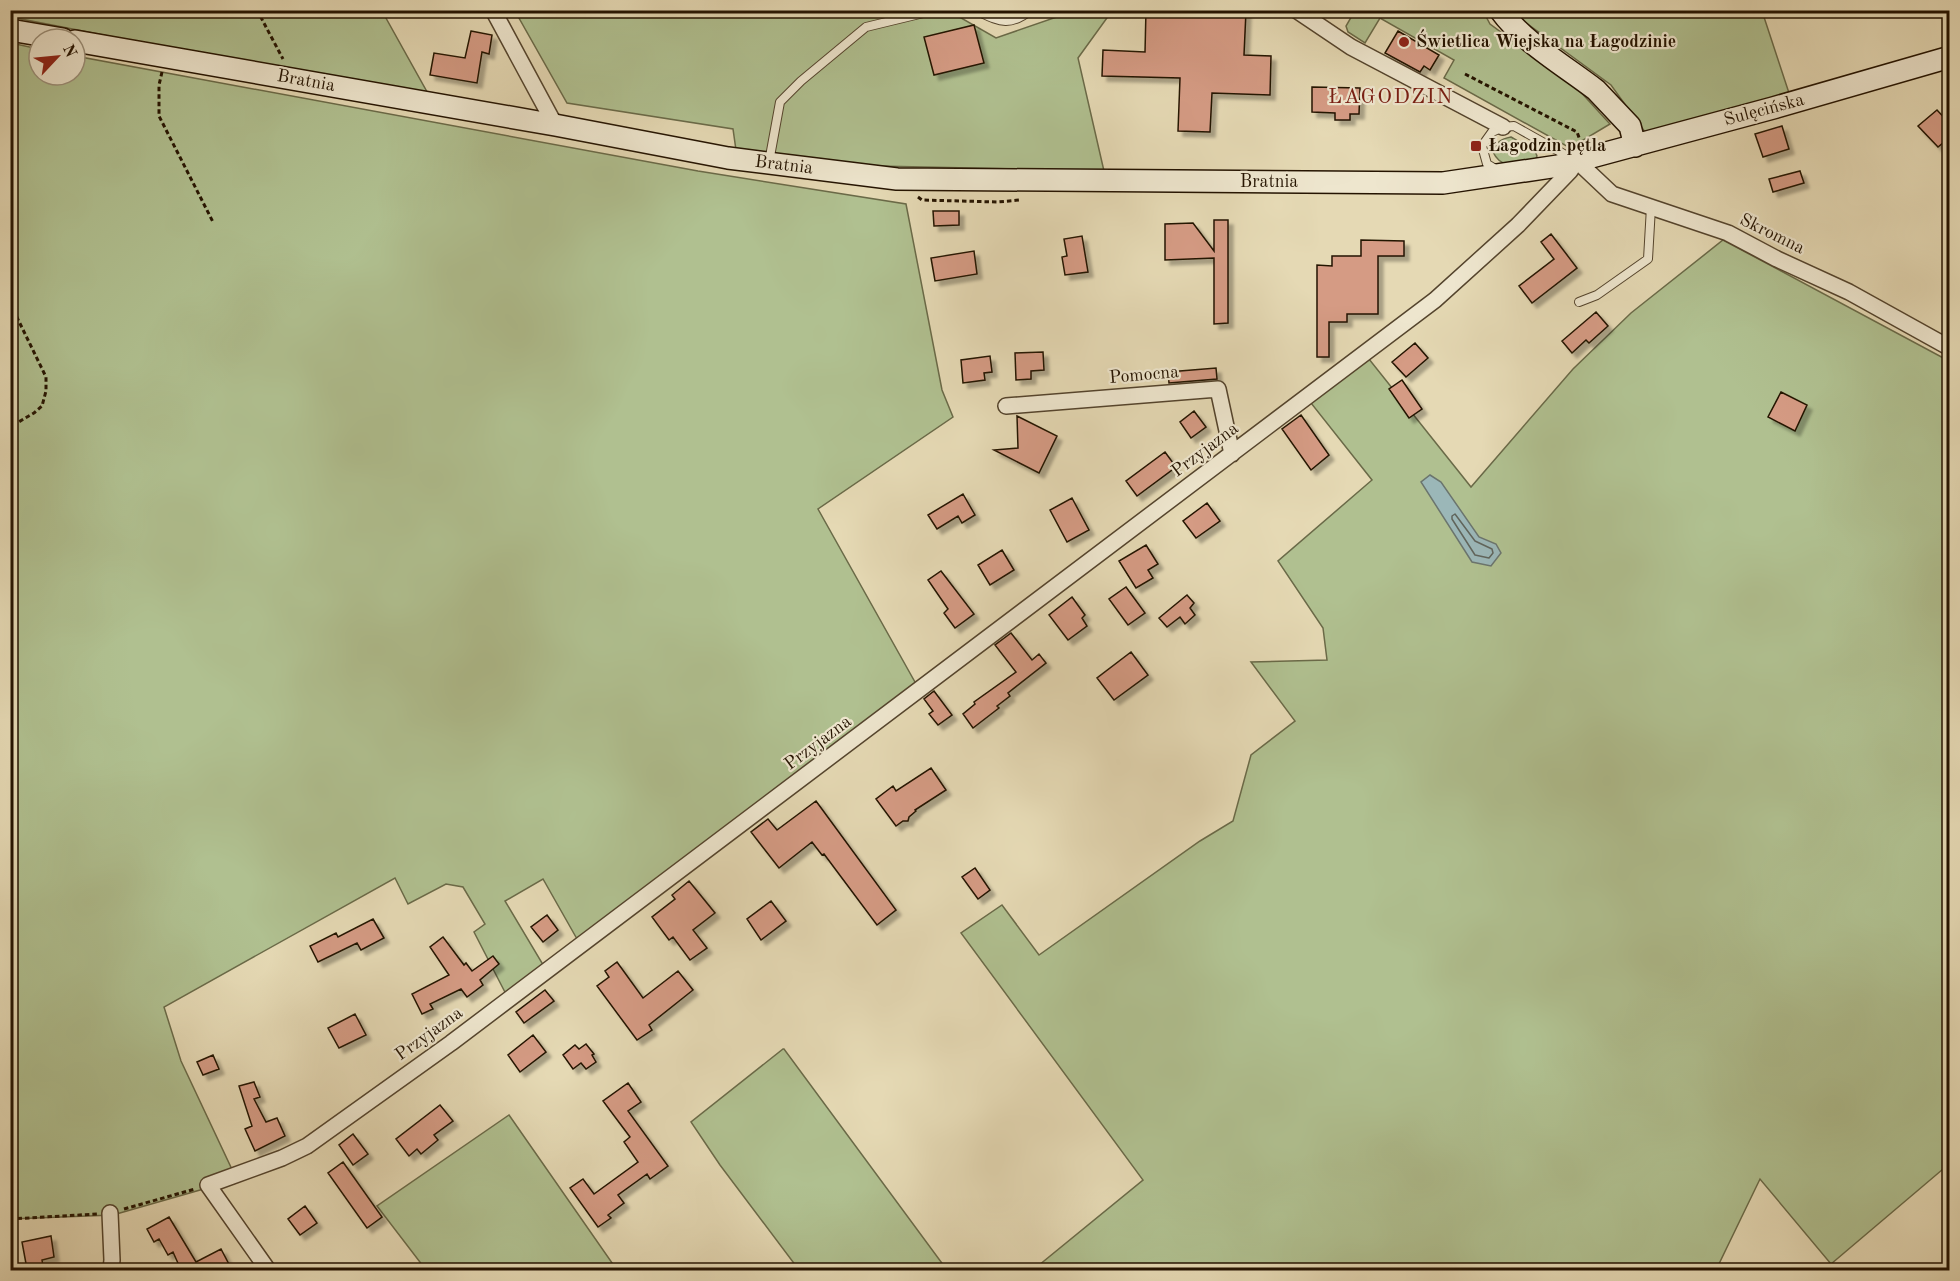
<svg xmlns="http://www.w3.org/2000/svg" width="1960" height="1281" font-family="'Old Standard TT',serif">
	<defs>
		<filter id="shadow"><feDropShadow dx="5" dy="5" stdDeviation="1.5" flood-color="#0004"/></filter>
	</defs>
	<rect width="100%" height="100%" fill="#e5d9b4"/>
	<filter id="stains"><feTurbulence type="fractalNoise" baseFrequency=".00333" numOctaves="4"/><feColorMatrix values="0 0 0 0 .2 0 0 0 0 .09 0 0 0 0 .02 0 0 0 .5 -.17"/></filter>
	<radialGradient id="worn" r=".72"><stop offset=".6" stop-color="#630" stop-opacity="0"/><stop offset="1" stop-color="#630" stop-opacity=".3"/></radialGradient>
	<path fill="#b0c090" stroke="#6a6a48" stroke-width="1.5" d="M10,11H382L431,99L11,17Z
		M515,11H949L996,38L1074,11H1112L1078,58L1104,171L877,166L736,150L733,129L567,103Z
		M1347,11H1483L1490,24L1577,88L1610,124L1570,148L1444,78L1454,60L1380,18L1365,43L1348,32L1346,26L1353,14Z
		M1512,11H1762L1789,93L1645,132L1611,85L1514,14Z
		M11,43L39,49V75H75V56L698,171L906,204L942,390L953,417L818,509L920,691L581,946L543,879L505,901L548,973L509,1000L474,932L485,924L463,887L446,884L408,904L395,878L164,1007L181,1061L236,1178L228,1182L113,1215L11,1219Z
		M1511,137L1535,151L1537,156L1535,161C1518,163 1502,171 1493,152C1496,142 1501,139 1511,137Z
		M1723,240L1949,361V1164L1831,1264L1760,1179L1716,1270H1033L1143,1180L961,933L1002,905L1039,955L1200,841L1233,821L1251,755L1295,721L1251,662L1327,660L1323,628L1278,561L1372,480L1307,398L1365,354L1471,487L1573,369L1631,313Z
		M783,1049H784L947,1270H799L720,1165L691,1122Z
		M509,1115L617,1270H426L377,1206Z"/>
	<path fill="#9bb7b8" stroke="#6b756e" stroke-width="1.5" d="M1430,475L1441,482L1479,537L1496,544L1501,553L1491,566L1472,562L1421,482Z"/>
	<g fill="none" stroke-linecap="round" stroke-linejoin="round">
		<path stroke="#60655c" stroke-width="1.5" d="M1455,514L1475,541L1492,549L1493,553L1489,558L1475,555L1452,519V516Z"/>
	</g>
	<path fill="#d59b84" stroke="#241300" stroke-width="1.5" filter="url(#shadow)" d="M1146,10L1246,11L1244,55L1271,56L1270,95L1212,93L1210,132L1178,131L1180,78L1102,76L1103,50L1145,52Z
		M974,25L984,63L934,75L924,37Z
		M471,31L492,35L489,54L482,52L477,83L430,75L434,53L465,58Z
		M1398,31L1439,55L1430,70L1424,66L1420,72L1385,53Z
		M1312,87L1360,88L1359,114H1350V120H1335V113L1312,112Z
		M1937,110L1950,124V137L1938,147L1918,126Z
		M1782,126L1789,149L1763,157L1755,134Z
		M1800,171L1804,183L1773,192L1769,179Z
		M933,211H959V225L934,226Z
		M1214,220H1228V323L1214,324V258L1165,260V224L1193,223L1214,251Z
		M1551,234L1577,268L1532,303L1519,286L1554,259L1541,242Z
		M1082,236L1088,272L1065,275L1062,257L1067,256L1064,239Z
		M1361,240L1404,241V256H1378V314H1347V322H1329V357H1317V265L1332,266V256H1361Z
		M974,251L977,274L935,281L931,258Z
		M1596,312L1608,326L1589,343L1586,340L1572,353L1562,341Z
		M1415,343L1428,358L1406,377L1392,362Z
		M1043,352L1044,370L1031,371V379L1016,380L1015,353Z
		M990,356L992,372L984,373L985,380L963,383L961,360Z
		M1216,368L1217,379L1169,383L1168,372Z
		M1402,380L1422,409L1409,418L1389,389Z
		M1781,392L1807,405L1795,431L1768,417Z
		M1194,411L1206,427L1191,438L1180,422Z
		M1301,415L1329,455L1311,470L1282,429Z
		M1017,416L1057,436L1039,473L994,450L1018,448Z
		M1165,452L1176,467L1137,496L1126,481Z
		M963,494L975,515L962,523L958,516L937,529L928,515Z
		M1072,498L1089,530L1067,542L1050,510Z
		M1207,503L1220,521L1196,538L1183,521Z
		M1146,545L1158,564L1148,570L1153,578L1136,588L1119,561Z
		M1002,550L1014,570L990,585L978,565Z
		M941,571L974,614L955,628L944,613L948,609L928,580Z
		M1126,587L1145,613L1128,625L1109,599Z
		M1187,595L1194,603L1190,608L1195,615L1185,624L1180,617L1167,627L1159,618Z
		M1072,597L1085,615L1082,618L1087,626L1068,640L1049,615Z
		M1011,633L1032,660L1039,654L1046,663L1008,693L1010,696L997,706L999,708L973,728L963,714L975,704L974,702L1016,672L995,645Z
		M1131,652L1148,675L1114,700L1097,678Z
		M934,691L952,715L938,725L929,714L933,711L924,699Z
		M931,768L946,790L915,810L916,811L909,817L908,821H903L896,826L876,799L893,786L896,791Z
		M816,801L896,910L877,925L824,854L822,855L812,842L779,868L751,832L768,819L777,830Z
		M975,868L990,890L978,899L962,877Z
		M689,881L715,913L693,930L707,948L690,960L673,937L669,940L652,917L675,899L672,895Z
		M771,901L786,921L761,940L747,919Z
		M547,915L558,930L543,942L531,927Z
		M373,919L384,938L361,950L357,943L318,962L310,946L336,933L338,937Z
		M443,937L464,965L466,963L472,971L493,956L499,964L480,980L483,985L467,997L461,989L430,1004L433,1009L422,1014L412,994L449,975L430,947Z
		M617,962L643,998L678,971L693,990L649,1025L652,1030L637,1040L597,986L609,977L605,971Z
		M545,990L554,1001L524,1023L516,1012Z
		M355,1014L366,1035L339,1048L328,1028Z
		M533,1035L546,1052L520,1072L508,1055Z
		M586,1044L594,1054L592,1055L596,1062L586,1069L581,1063L573,1069L563,1055L575,1045L579,1049Z
		M213,1055L219,1069L203,1075L197,1062Z
		M254,1082L260,1097L254,1099L266,1122L277,1118L285,1136L255,1151L245,1129L252,1126L239,1086Z
		M628,1083L641,1102L628,1111L668,1166L650,1179L647,1174L618,1195L624,1203L608,1215L611,1218L598,1227L570,1188L583,1179L594,1194L638,1162L624,1142L630,1137L603,1101Z
		M440,1105L453,1121L434,1135L438,1140L421,1154L417,1149L409,1156L396,1139Z
		M353,1134L368,1154L353,1165L339,1145Z
		M343,1162L382,1217L367,1228L328,1173Z
		M305,1206L317,1223L300,1235L288,1219Z
		M169,1217L196,1262L221,1249L232,1270H180H181L173,1252L168,1255L159,1239L154,1242L147,1229Z
		M51,1236L54,1257L42,1260L43,1266L27,1269L22,1242Z"/>
	<g fill="none" stroke-linecap="round" stroke-linejoin="round">
		<defs>
			<path id="lane" d="M975,10C999,21 1008,28 1031,10
				M769,162L780,102L801,81L866,27L936,10
				M1497,170L1487,164L1482,146L1492,132L1503,127L1514,126L1571,158
				M1579,302L1597,295L1648,259L1651,207"/>
			<path id="street" d="M493,10L555,125
				M1296,10L1351,47L1503,127
				M1006,406L1218,389L1232,454
				M110,1213L112,1260L111,1270
				M268,1270L208,1185L282,1158L307,1146L451,1043L1435,300L1518,225L1570,171L1577,161L1612,194L1728,233L1777,259L1849,292L1950,348"/>
			<path id="secondary" d="M1500,10C1523,42 1565,66 1596,90L1630,126L1635,146
				M10,30L63,39
				M75,41L555,125L728,158L897,179L1443,183L1558,166L1773,108L1950,57"/>
		</defs>
		<use href="#lane" stroke="#54442d" stroke-width="10"/>
		<use href="#street" stroke="#54442d" stroke-width="18"/>
		<use href="#secondary" stroke="#241300" stroke-width="24"/>
		<path stroke="#241300" stroke-width="3" stroke-dasharray="4.5 3" stroke-linecap="butt" d="M257,10L283,59
			M162,72L159,85V116L213,222
			M1465,74L1577,132L1581,143
			M918,197L922,200L998,202L1019,200
			M10,303L46,377V391L42,406L34,413L10,427
			M124,1209L195,1189
			M10,1219L97,1214"/>
		<use href="#lane" stroke="#eee6ce" stroke-width="8"/>
		<use href="#street" stroke="#eee6ce" stroke-width="15"/>
		<use href="#secondary" stroke="#eee6ce" stroke-width="21"/>
	</g>
	<g fill="#8f2418" stroke="#eee6ce" stroke-width="2">
		<circle cx="1404" cy="42" r="6"/>
		<rect x="1470" y="140" width="12" height="12" rx="3"/>
	</g>
	<g text-anchor="middle" dominant-baseline="central" stroke-width="4.5" stroke-linejoin="round" paint-order="stroke">
		<g font-size="18" font-weight="bold" fill="#241300" stroke="#eee6ce" text-anchor="start">
			<text x="1416" y="42">Świetlica Wiejska na Łagodzinie</text>
			<text x="1488" y="146">Łagodzin pętla</text>
		</g>
		<g font-size="18" fill="#241300" stroke="#eee6ce">
			<text transform="translate(306 81) rotate(10)">Bratnia</text>
			<text transform="translate(1764 110) rotate(-15)">Sulęcińska</text>
			<text transform="translate(784 165) rotate(7)">Bratnia</text>
			<text x="1269" y="182">Bratnia</text>
			<text transform="translate(1772 234) rotate(26)">Skromna</text>
			<text transform="translate(1144 375) rotate(-5)">Pomocna</text>
			<text transform="translate(1205 450) rotate(-37)">Przyjazna</text>
			<text transform="translate(818 743) rotate(-37)">Przyjazna</text>
			<text transform="translate(429 1034) rotate(-36)">Przyjazna</text>
		</g>
		<g font-size="21" letter-spacing="1.5" fill="#7a1f14" stroke="#eee6ce">
			<text x="1391" y="97">ŁAGODZIN</text>
		</g>
	</g>
	<rect width="1960" height="1281" fill="none" stroke="#e5d9b4" stroke-width="36"/>
	<rect x="12" y="12" width="1936" height="1257" fill="none" stroke="#241300" stroke-width="3"/>
	<rect x="18" y="18" width="1924" height="1245" fill="none" stroke="#241300" stroke-width="1.5"/>
	<g transform="translate(57 57) rotate(64)"><circle r="28" fill="#eee6ce" stroke="#9d927c" stroke-width="1.5"/>
	<path d="M0-4.5L10 22L0 15L-10 22Z" fill="#8f2418"/>
	<text y="-9" font-size="16" font-weight="bold" text-anchor="middle" fill="#241300">N</text>
	</g>
	<rect width="100%" height="100%" filter="url(#stains)"/>
	<rect width="100%" height="100%" fill="url(#worn)"/>
</svg>
